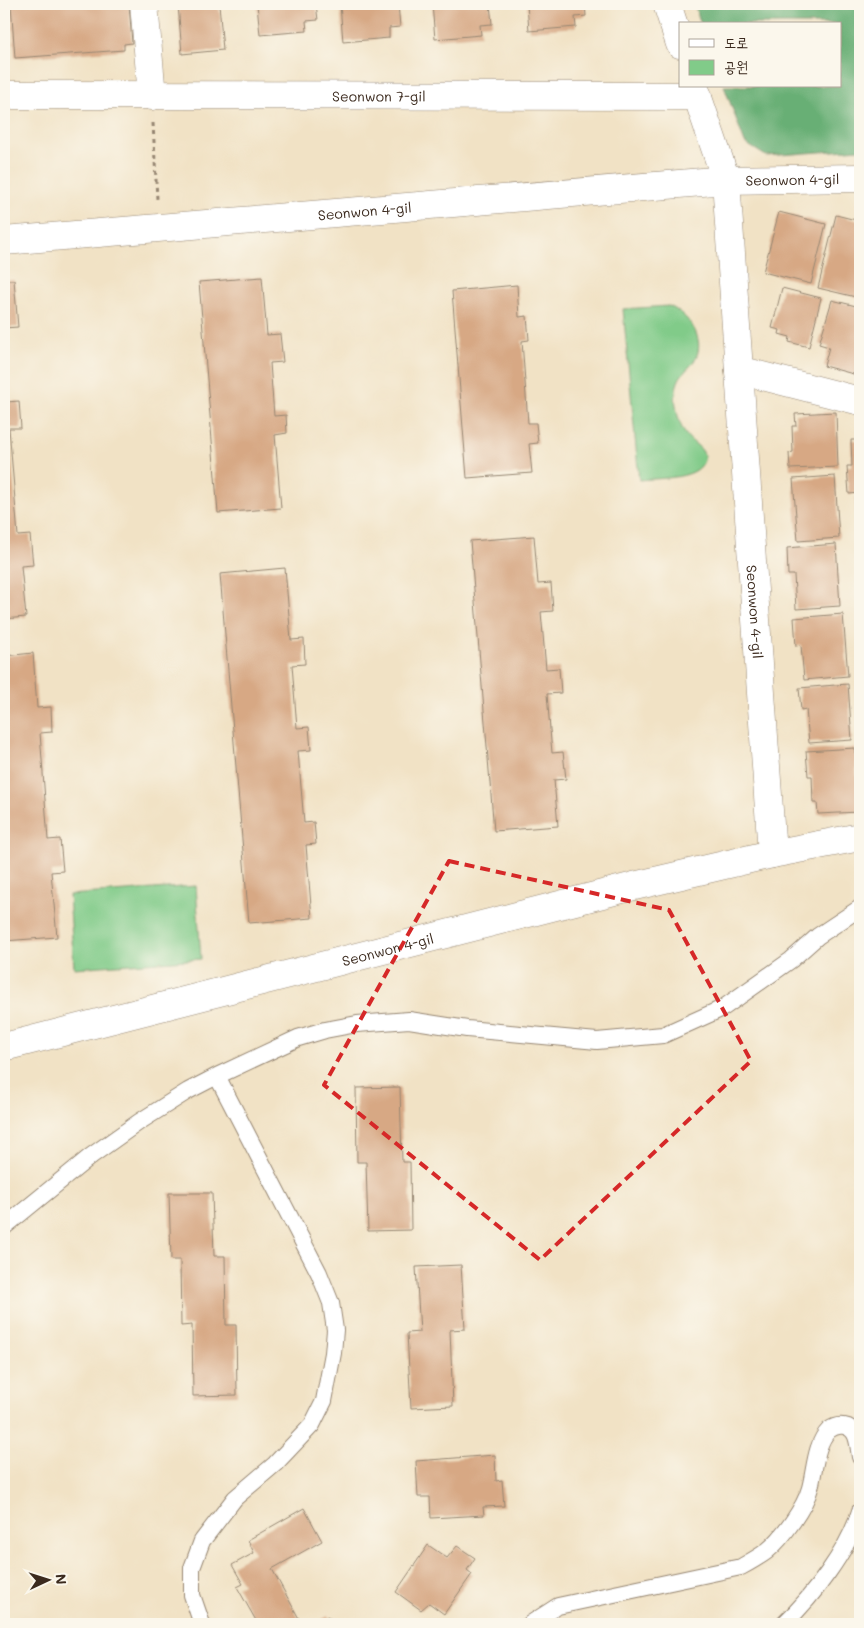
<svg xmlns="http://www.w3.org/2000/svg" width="864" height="1628" font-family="Mali,'Poor Story',sans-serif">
	<rect width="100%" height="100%" fill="#fbf7ec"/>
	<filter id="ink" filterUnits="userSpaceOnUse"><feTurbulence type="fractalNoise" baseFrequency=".02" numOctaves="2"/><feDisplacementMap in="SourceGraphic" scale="10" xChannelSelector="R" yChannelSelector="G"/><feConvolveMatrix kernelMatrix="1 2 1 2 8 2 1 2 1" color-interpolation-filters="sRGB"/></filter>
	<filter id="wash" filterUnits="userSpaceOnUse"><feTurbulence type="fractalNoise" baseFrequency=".0096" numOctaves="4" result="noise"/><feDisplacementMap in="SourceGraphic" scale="20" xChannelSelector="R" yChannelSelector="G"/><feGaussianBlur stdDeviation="1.12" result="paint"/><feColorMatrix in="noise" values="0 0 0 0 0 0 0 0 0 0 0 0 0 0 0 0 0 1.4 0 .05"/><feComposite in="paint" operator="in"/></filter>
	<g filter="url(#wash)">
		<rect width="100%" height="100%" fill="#f1e2c5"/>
		<path fill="#81cb89" stroke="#5e7a54" d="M669,306C688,314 708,340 694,361C689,369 681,373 678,382C674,393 675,404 678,416C680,423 682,430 687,436C694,445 709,450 703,463C695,480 656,478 639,480L623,309Z
			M196,886L201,959L74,968L69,895Z"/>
		<path fill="#68af75" stroke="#526c4a" d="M694,4H860V149L766,156L745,143L724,86H840V24H701Z"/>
		<g id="blocks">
			<path fill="#d7a884" d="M11,4H129L132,43L124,44V50L15,58Z
				M178,4H219L223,50L182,54Z
				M257,4H316L318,20L306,21L307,31L260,35Z
				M340,4H398L400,27L389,28V38L343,42Z
				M432,4H490L492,24L480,25L481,35L435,39Z
				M527,4H585L586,16L575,17L576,27L529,31Z
				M779,212L826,224L811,284L763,272Z
				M836,215L860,221V298L818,288Z
				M262,277L267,335L280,334L283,362L270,363L274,416L286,415L287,433L275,435L281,508L218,513L199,282Z
				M4,280H14L18,327L4,328Z
				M517,285L519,317L527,316L529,340L522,341L528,423H536L538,443L529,444L532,473L467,478L452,291Z
				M782,288L821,298L809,347L789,342L790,337L779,334L780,330L772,328Z
				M832,300L860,307V365L857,375L824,366L829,347L819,344Z
				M4,391H5L6,402L19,401L21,428H9L18,536L30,535L33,565L21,566L26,617L4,619Z
				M836,412L838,467L790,469L789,453L793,452L792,426H796L795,414Z
				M851,440H860V493L849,494L847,466H852Z
				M835,476L839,538L798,541L793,479Z
				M855,498H860V517H856Z
				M534,536L538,584L551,583L553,611L541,612L546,669L559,668L561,693L547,694L552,753L563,752L566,779L554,780L558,826L494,831L470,541Z
				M836,544L840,606L796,609L794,575H788L787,548Z
				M285,568L291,640L304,639L305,664L292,665L297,728L309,727L311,750L298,751L304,823L314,822L316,844L306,845L312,918L249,923L220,574Z
				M843,614L848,676L804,680L801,645L796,646L794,618Z
				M33,653L37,708L51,707L52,732L40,733L48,840L60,839L63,871L51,872L57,937L4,941V656Z
				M848,684L852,740L809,743L806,709L801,710L799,688Z
				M855,748L859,812L818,814L817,803H813L812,776H808L806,751Z
				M400,1087L402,1162H410L411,1230L368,1231L366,1162H357L356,1088Z
				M169,1193H212L214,1256H225L226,1325H236L237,1395L193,1396L192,1325L181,1326L180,1260H171Z
				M461,1265L465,1329L450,1330L453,1406L411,1408L407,1333L420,1332L416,1267Z
				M495,1455L496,1481L502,1480L504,1506L483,1507L484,1515L431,1518L430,1497H418L416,1461Z
				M304,1508L322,1541L272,1569L302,1624H258L237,1587L243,1584L232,1565L254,1553L248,1540Z
				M428,1545L447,1558L457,1546L475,1558L467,1570L472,1574L444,1614L429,1603L421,1610L396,1592Z
				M328,1616L333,1624H314Z"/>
		</g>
	</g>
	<g filter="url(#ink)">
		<use href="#blocks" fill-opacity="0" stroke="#968672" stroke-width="1"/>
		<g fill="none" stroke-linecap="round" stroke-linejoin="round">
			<defs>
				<path id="service" d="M4,1227L91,1156L139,1122L188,1091L217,1076L298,1038L325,1030L357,1024L409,1020L467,1029L597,1041L663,1035L723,1008L791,960L818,936L860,908
					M202,1624L192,1595V1568L202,1541L235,1498L275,1464L312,1425L324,1401L333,1353L335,1330L331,1303L319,1273L217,1076
					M530,1624L558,1606L741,1567C750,1562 759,1557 767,1551C783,1538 805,1507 810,1488C815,1470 815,1444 829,1430C833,1427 839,1425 844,1426C858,1428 858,1445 860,1457
					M784,1624C812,1597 849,1550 860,1511"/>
				<g id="minor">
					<path d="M144,4L152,96"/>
					<path d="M667,4L680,44"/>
					<path id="s1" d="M694,86L726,180L772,854"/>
					<path id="s2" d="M4,95L698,96"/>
					<path id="s3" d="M4,241L726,180L860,178"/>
					<path d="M739,370L860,401"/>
					<path id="s4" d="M4,1047L634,886L772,854L860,837"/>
				</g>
			</defs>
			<use href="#service" stroke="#968672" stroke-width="18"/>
			<use href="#minor" stroke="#968672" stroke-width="29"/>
			<path stroke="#968672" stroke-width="3" stroke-dasharray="4 4" stroke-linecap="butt" d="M153,123L157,199"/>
			<use href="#service" stroke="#fff" stroke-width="16"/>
			<use href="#minor" stroke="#fff" stroke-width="28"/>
		</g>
	</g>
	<path fill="none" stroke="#d62828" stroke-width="4" stroke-dasharray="10 6" stroke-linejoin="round" d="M449,861L669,910L751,1061L540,1260L324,1085Z"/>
	<g text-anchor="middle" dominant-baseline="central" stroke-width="5" stroke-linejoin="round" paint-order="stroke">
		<g font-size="14" fill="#3b2a1e" stroke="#fbf7ec">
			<text stroke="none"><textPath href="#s2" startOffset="375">Seonwon 7-gil</textPath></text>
			<text stroke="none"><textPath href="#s3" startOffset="791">Seonwon 4-gil</textPath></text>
			<text stroke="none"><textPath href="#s3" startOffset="362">Seonwon 4-gil</textPath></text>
			<text stroke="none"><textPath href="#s1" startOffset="532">Seonwon 4-gil</textPath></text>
			<text stroke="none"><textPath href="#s4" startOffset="396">Seonwon 4-gil</textPath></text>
		</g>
	</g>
	<rect width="864" height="1628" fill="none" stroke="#fbf7ec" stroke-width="20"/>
	<rect x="679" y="22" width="162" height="65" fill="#fbf7ec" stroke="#aea59a"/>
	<rect x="689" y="39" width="25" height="8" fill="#ffffff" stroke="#aea59a"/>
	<text x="724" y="48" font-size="15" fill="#3b2a1e">도로</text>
	<rect x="689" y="60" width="25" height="15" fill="#81cb89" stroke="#aea59a"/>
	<text x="724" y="72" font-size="15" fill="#3b2a1e">공원</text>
	<g transform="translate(48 1580) rotate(86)" stroke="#fbf7ec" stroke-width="4" paint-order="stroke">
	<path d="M0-4L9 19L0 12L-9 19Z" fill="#3b2a1e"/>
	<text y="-8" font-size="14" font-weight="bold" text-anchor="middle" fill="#3b2a1e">N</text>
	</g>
</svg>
